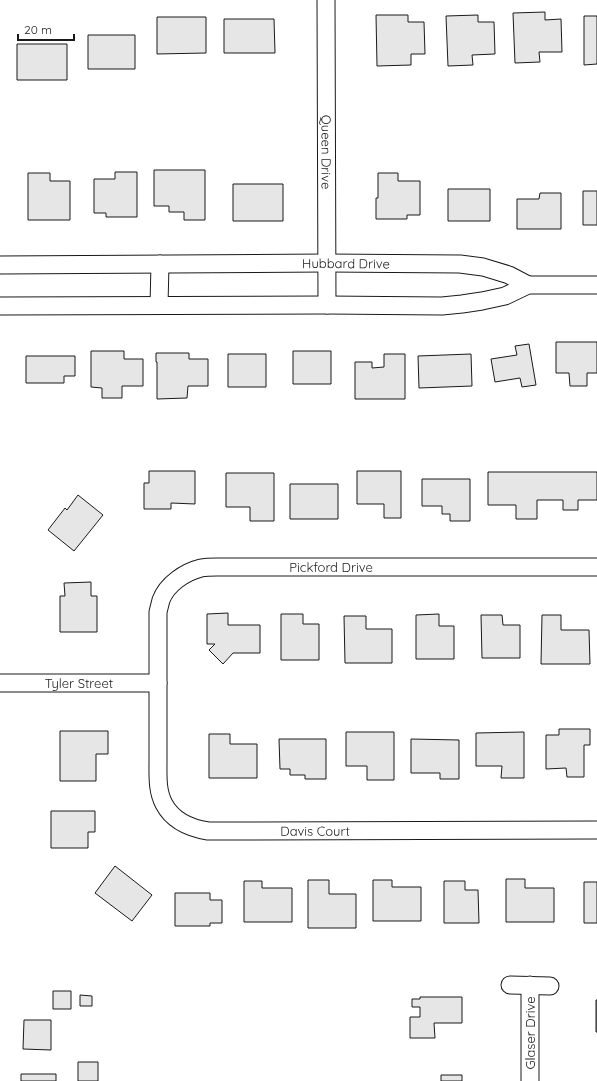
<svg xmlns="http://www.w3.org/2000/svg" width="597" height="1081" font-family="Quicksand,sans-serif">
	<rect width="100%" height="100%" fill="#fff"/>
	<path fill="#e6e6e6" stroke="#1a1a1a" d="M545,12V20L561,19L562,52H539L540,62L515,63L513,13Z
		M376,15H408V22H424L425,54H411V65L377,66Z
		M478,15V22H494L495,54L472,55L473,65L448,66L446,16Z
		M584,16H597V64L584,65Z
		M157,17H206V53L157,54Z
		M224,19H274L275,53H224Z
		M88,35H135V69H88Z
		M17,44H67V80H17Z
		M154,170H205V220H184V212H169V206H154Z
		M115,172H137V217H106V213H94V179H115Z
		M28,173H50V181H70V220H28Z
		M378,173H398V181H420V215H407V219H376V198H378Z
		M233,184H283V221H233Z
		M448,189H490V221H448Z
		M583,191H597V225H583Z
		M540,193H561V229H517V199H539Z
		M556,342H597V373H587V386H570L569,373H556Z
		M529,344L536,385L522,387L520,378L495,382L491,359L517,355L515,346Z
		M91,351H124V359H143V386H122V398H102V388L91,387Z
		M293,351H331V384H293Z
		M156,353H189V359H208V386H188L187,398L157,399V362H156Z
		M228,354H266V387H228Z
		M384,354H405V399H355V362H372V368L384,367Z
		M471,354L472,386L419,388L418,356Z
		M26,356H75V376H64V383H26Z
		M149,471H195V504L171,503V509H144V483H149Z
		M357,471H401V518H384V504H357Z
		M488,472H597V500H578V510H563V500H537V519H516V505H488Z
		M226,473H274V521H250V507H226Z
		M422,479H470V521H450V514H442V506H422Z
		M290,484H338V519H290Z
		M78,495L103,515L74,551L48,530L65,508L67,510Z
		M91,582V596H97V632H60V596H65L64,583Z
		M228,613V625H260V653H233L223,664L209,650L215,644H207V614Z
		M281,614H303V624H319V660H281Z
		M439,614V626H454V659H416V615Z
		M481,615H502L503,625H520V658H482Z
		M542,615H561V630H589L590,664H541Z
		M344,616H366V629H392V663H345Z
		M559,729H590V745H584V777H567L566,768L546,769V735H559Z
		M60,731H108V754H96V781H60Z
		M346,732H394V780H367V766H346Z
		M524,732V778H501L502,766H476V733Z
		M209,734H230V744H257V778H209Z
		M279,739H326V779H305V775H290V769H280Z
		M411,739L459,740V779H440V773H411Z
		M51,811H95V832H88V848H51Z
		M115,866L152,895L132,921L95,893Z
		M506,879H525V888H554V922H506Z
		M308,880H329V894H356V928H308Z
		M373,880H392V887H421V921H373Z
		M244,881H262V888H292V922H244Z
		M444,881H465V890H478L479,923H444Z
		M584,882H597V923H584Z
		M175,893H210V900H222V923H210V926H175Z
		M53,991H71V1009H53Z
		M80,995L92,996V1006H80Z
		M420,997H462V1023H434L435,1038H410V1017H420V1007H412V999H420Z
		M596,1000H597V1032H596Z
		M24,1020H51V1050L23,1049Z
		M78,1062H98V1081H78Z
		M21,1074H56V1081H21Z
		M441,1075H462V1081H441Z"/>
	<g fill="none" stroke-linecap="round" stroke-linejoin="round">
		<defs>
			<g id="minor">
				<path id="s1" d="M326,0L327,305"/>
				<path id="s2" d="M0,265L327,263L460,264L483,267L509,275L528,285"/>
				<path d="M159,305L160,264"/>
				<path d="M0,306L327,305L442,306L462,304L482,301L505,296L528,285H597"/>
				<path id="s3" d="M597,567H217C212,567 206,567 201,568C185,572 167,584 161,600C160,604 159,608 158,612C158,648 158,683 158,719C158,733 158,747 158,762C158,776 157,791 164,804C173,821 189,828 208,831L597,830"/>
				<path id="s4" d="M0,683H158"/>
				<path d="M510,985L550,986"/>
				<path d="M530,1081V985"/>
			</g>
		</defs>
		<use href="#minor" stroke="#1a1a1a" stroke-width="19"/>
		<use href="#minor" stroke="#fff" stroke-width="17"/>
	</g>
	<g text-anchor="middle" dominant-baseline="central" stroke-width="3" stroke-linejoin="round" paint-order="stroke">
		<g font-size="13" fill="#1a1a1a" stroke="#fff">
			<text stroke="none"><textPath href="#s1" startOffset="152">Queen Drive</textPath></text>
			<text stroke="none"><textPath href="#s2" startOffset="346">Hubbard Drive</textPath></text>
			<text x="331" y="567">Pickford Drive</text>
			<text stroke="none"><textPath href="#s4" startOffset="79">Tyler Street</textPath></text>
			<text stroke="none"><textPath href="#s3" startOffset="815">Davis Court</textPath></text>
			<text transform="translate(530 1033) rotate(-90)">Glaser Drive</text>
		</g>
	</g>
	<path d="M18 34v6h56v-6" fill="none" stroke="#1a1a1a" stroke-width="2"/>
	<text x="24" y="34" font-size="12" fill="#1a1a1a" stroke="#ffffff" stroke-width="3" paint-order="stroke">20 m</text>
</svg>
